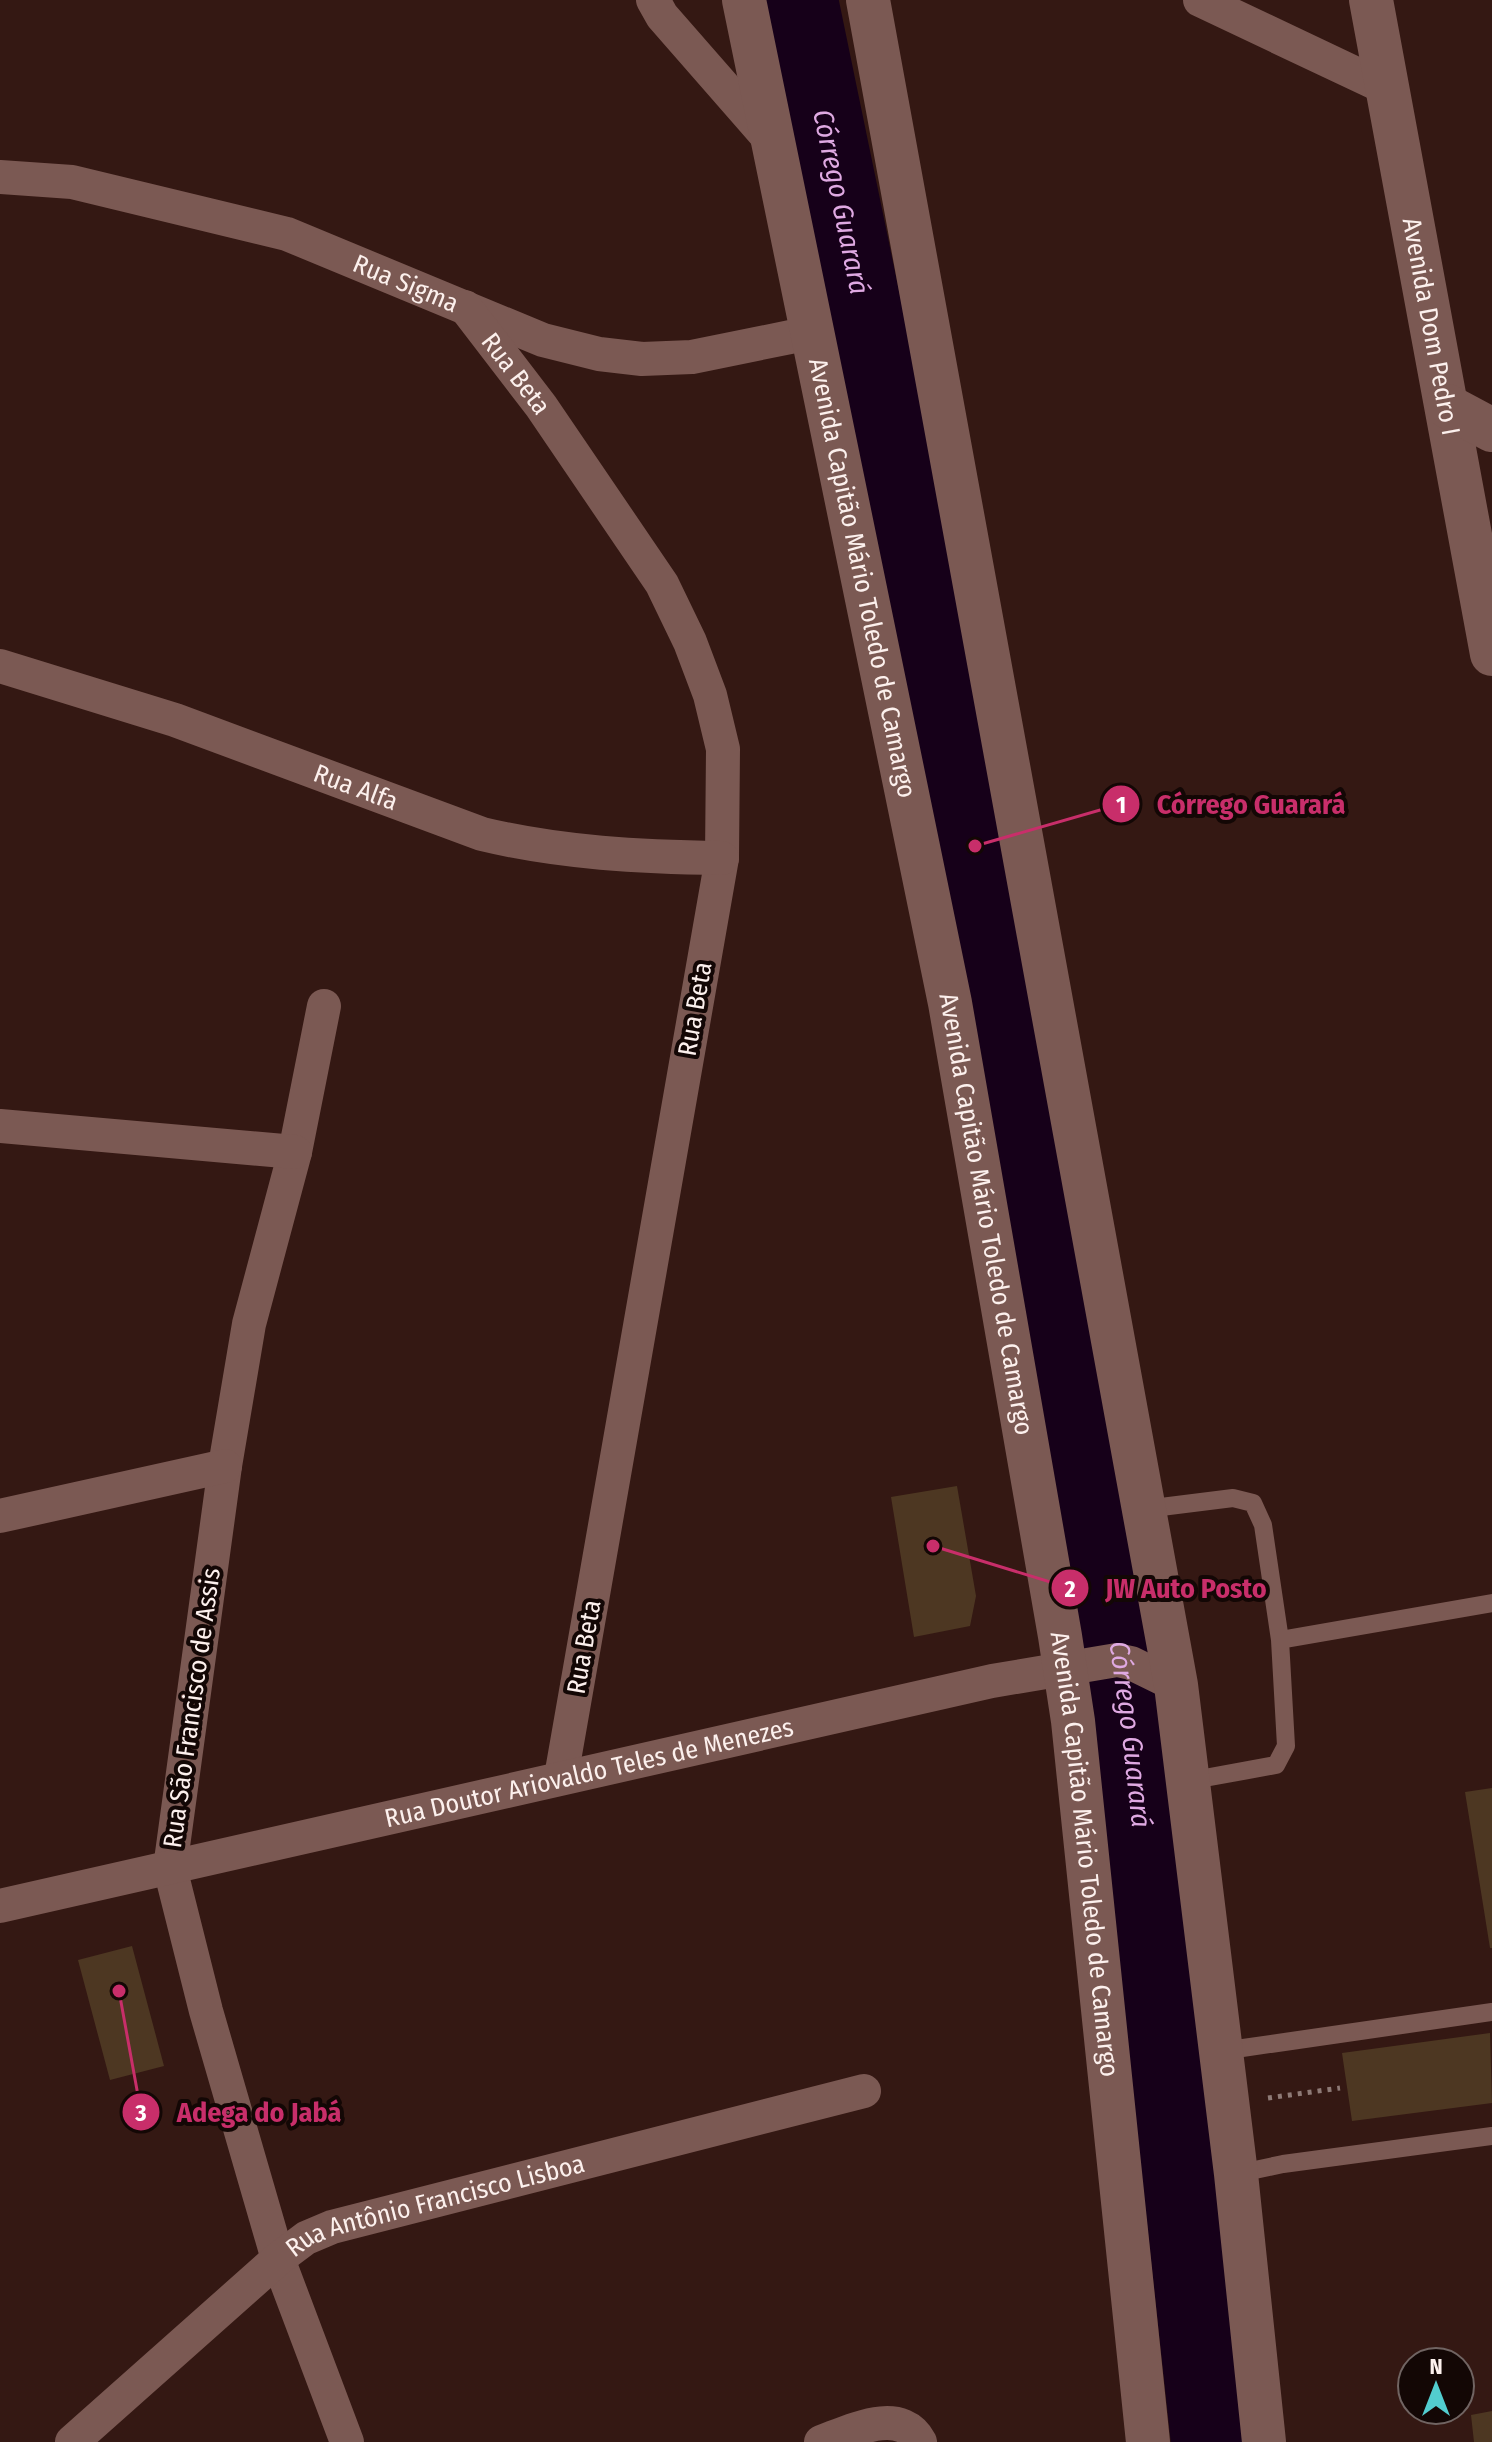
<svg xmlns="http://www.w3.org/2000/svg" width="1492" height="2442" font-family="'Fira Sans Condensed',sans-serif">
	<rect width="100%" height="100%" fill="#341813"/>
	<g fill="none" stroke-linecap="round" stroke-linejoin="round">
		<path stroke="#160019" stroke-width="76" id="s1" d="M800,0L975,846L1112,1585L1133,1743L1209,2442"/>
	</g>
	<path fill="#4d3722" d="M957,1486L976,1596L970,1626L914,1637L891,1497Z
		M1492,1788V1948H1490L1465,1792Z
		M132,1946L164,2066L110,2080L78,1960Z
		M1490,2033L1492,2103L1352,2121L1342,2053Z
		M1492,2411V2442H1474L1471,2415Z"/>
	<g fill="none" stroke-linecap="round" stroke-linejoin="round">
		<path stroke="#8e7a76" stroke-width="5" stroke-dasharray="4 6" stroke-linecap="butt" d="M1268,2098L1340,2088"/>
		<path stroke="#7b5953" stroke-width="18" d="M1145,1509L1233,1498L1253,1503L1263,1525L1280,1640L1492,1603
			M1188,1781L1276,1765L1286,1746L1280,1640
			M1222,2051L1492,2012
			M1236,2174L1283,2164L1492,2136"/>
		<g stroke="#7b5953" stroke-width="34">
			<path d="M653,0L662,16L773,143"/>
			<path d="M1200,0L1386,88"/>
			<path id="s2" d="M0,177L72,182L287,234L543,340L599,354L642,359L692,357L810,333"/>
			<path id="s3" d="M465,307L541,406L662,584L690,642L710,695L723,749L722,858L561,1777"/>
			<path id="s4" d="M0,666L175,720L482,834C561,853 641,857 722,858"/>
			<path d="M324,1006L295,1152L249,1324L225,1466L170,1868L206,2011L278,2259L347,2442"/>
			<path d="M0,1126L295,1152"/>
			<path d="M0,1516L225,1466"/>
			<path id="s5" d="M0,1906L992,1681L1117,1660L1131,1663L1176,1685"/>
			<path id="s6" d="M72,2442L278,2259L306,2238L332,2227L864,2091"/>
			<path d="M821,2442C849,2432 901,2405 920,2442"/>
		</g>
		<g stroke="#7b5953" stroke-width="44">
			<path id="s7" d="M744,0L950,1003L1060,1636L1073,1721L1148,2442"/>
			<path d="M868,0L1176,1685L1236,2174L1264,2442"/>
			<path id="s8" d="M1371,0L1492,654"/>
			<path d="M1447,406L1492,430"/>
		</g>
	</g>
	<g text-anchor="middle" dominant-baseline="central" stroke-width="8" stroke-linejoin="round" paint-order="stroke">
		<g font-size="26" fill="#fcf0ed" stroke="#130705">
			<text stroke="none"><textPath href="#s2" startOffset="422">Rua Sigma</textPath></text>
			<text stroke="none"><textPath href="#s8" startOffset="332">Avenida Dom Pedro I</textPath></text>
			<text stroke="none"><textPath href="#s3" startOffset="84">Rua Beta</textPath></text>
			<text stroke="none"><textPath href="#s7" startOffset="590">Avenida Capitão Mário Toledo de Camargo</textPath></text>
			<text stroke="none"><textPath href="#s4" startOffset="376">Rua Alfa</textPath></text>
			<text transform="translate(695 1009) rotate(-80)">Rua Beta</text>
			<text stroke="none"><textPath href="#s7" startOffset="1238">Avenida Capitão Mário Toledo de Camargo</textPath></text>
			<text transform="translate(584 1647) rotate(-80)">Rua Beta</text>
			<text transform="translate(192 1708) rotate(-82)">Rua São Francisco de Assis</text>
			<text stroke="none"><textPath href="#s5" startOffset="604">Rua Doutor Ariovaldo Teles de Menezes</textPath></text>
			<text stroke="none"><textPath href="#s7" startOffset="1886">Avenida Capitão Mário Toledo de Camargo</textPath></text>
			<text stroke="none"><textPath href="#s6" startOffset="444">Rua Antônio Francisco Lisboa</textPath></text>
		</g>
		<g font-size="28" font-style="italic" fill="#dfa9e2" stroke="#130705">
			<text stroke="none"><textPath href="#s1" startOffset="206">Córrego Guarará</textPath></text>
			<text stroke="none"><textPath href="#s1" startOffset="1766">Córrego Guarará</textPath></text>
		</g>
	</g>
	<path fill="none" stroke="#c82e6a" stroke-width="3" d="M975 846L1121 804M933 1546L1070 1588M119 1991L141 2112"/>
	<g fill="#c82e6a" stroke="#130705" stroke-width="3">
		<circle cx="975" cy="846" r="8"/>
		<circle cx="933" cy="1546" r="8"/>
		<circle cx="119" cy="1991" r="8"/>
		<circle cx="1121" cy="804" r="20"/>
		<circle cx="1070" cy="1588" r="20"/>
		<circle cx="141" cy="2112" r="20"/>
	</g>
	<g font-size="24" text-anchor="middle" font-weight="bold" fill="#fff">
		<text x="1121" y="813">1</text>
		<text x="1070" y="1597">2</text>
		<text x="141" y="2121">3</text>
	</g>
	<g font-size="28" text-anchor="middle" font-weight="bold" fill="#c82e6a" stroke="#130705" stroke-width="8" stroke-linejoin="round" paint-order="stroke">
		<text x="1251" y="814">Córrego Guarará</text>
		<text x="1186" y="1598">JW Auto Posto</text>
		<text x="259" y="2122">Adega do Jabá</text>
	</g>
	<g transform="translate(1436 2386)"><circle r="38" fill="#130705" stroke="#706462" stroke-width="2"/>
	<path d="M0-6L14 30L0 20L-14 30Z" fill="#52cdcf"/>
	<text y="-12" font-size="22" font-weight="bold" text-anchor="middle" fill="#fcf0ed">N</text>
	</g>
</svg>
